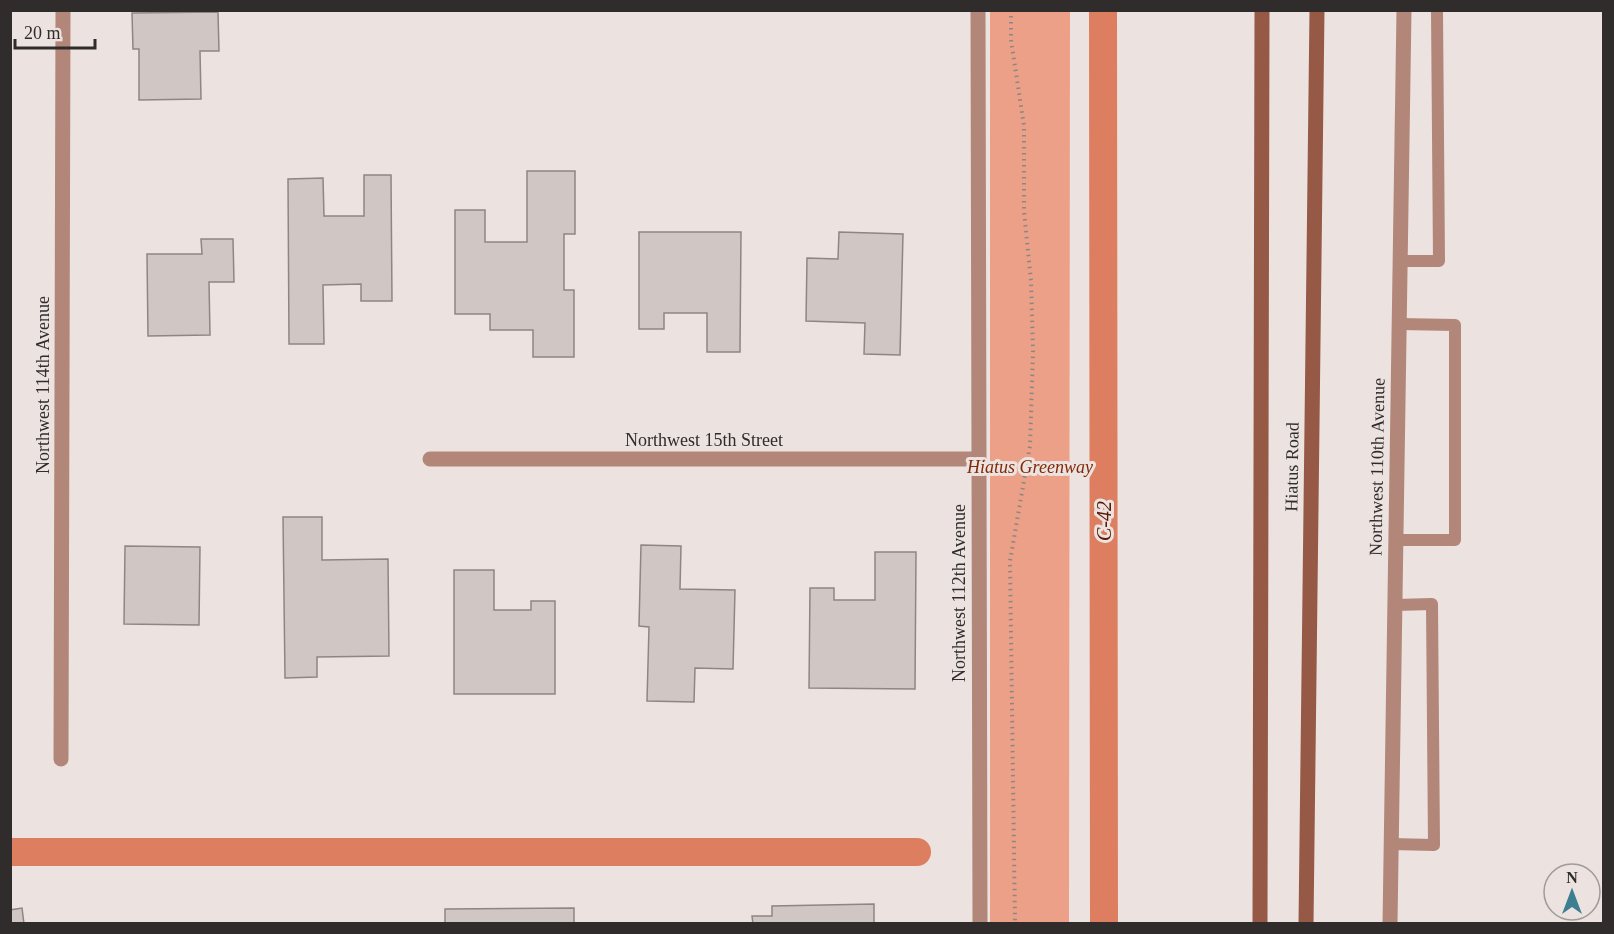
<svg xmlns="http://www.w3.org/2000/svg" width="1614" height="934" font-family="'Times New Roman',serif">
	<rect width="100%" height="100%" fill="#ece3e0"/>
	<path fill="#eda088" d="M990,11H1070L1069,923H990Z"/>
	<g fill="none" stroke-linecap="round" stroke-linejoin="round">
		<path stroke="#dd7e60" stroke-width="28" d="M1103,10L1104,924
			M10,852H917"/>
	</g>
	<path fill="#d0c7c4" stroke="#8e8683" stroke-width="1.5" d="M218,12L219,51H200L201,99L139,100V49H133L132,13Z
		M527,171H575V234H564V290H574V357H533V330H490V314H455V210H485V242H527Z
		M364,175H391L392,301H361V284L323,285L324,344H289L288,179L323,178L324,216H364Z
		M639,232H741L740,352H707V313H664V329H639Z
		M839,232L903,234L900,355L864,354L865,323L806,321L807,258L838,259Z
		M201,239H233L234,282H209L210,335L148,336L147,254H202Z
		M283,517H322V560L388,559L389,656L317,657V677L285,678Z
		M641,545L681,546L680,589L735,590L733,669L695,668L694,702L647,701L649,627L639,626Z
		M125,546L200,547L199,625L124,624Z
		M875,552H916L915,689L809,688L810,588H834V600H875Z
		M454,570H494V610H531V601H555V694H454Z
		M874,904V924H753L752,916H772V906Z
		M22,908L24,924H10V910Z
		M574,908V924H445V909Z"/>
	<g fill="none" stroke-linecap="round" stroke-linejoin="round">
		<path stroke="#8c8684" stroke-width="4" stroke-dasharray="1.5 4.5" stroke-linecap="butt" d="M1011,10V40L1024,126V211L1031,281L1033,352L1030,446L1010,561L1015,924"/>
		<path stroke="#b28779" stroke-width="12" d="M1400,261H1439L1437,10
			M1396,540H1455V325L1399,324
			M1391,844L1434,845L1432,604L1395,605"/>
		<path stroke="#b28779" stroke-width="15" d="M978,10L980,924
			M430,459H978
			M61,759L63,10
			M1390,924L1404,10"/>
		<path stroke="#955946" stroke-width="15" d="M1260,924L1262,10
			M1306,924L1317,10"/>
	</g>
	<g text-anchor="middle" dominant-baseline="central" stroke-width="6" stroke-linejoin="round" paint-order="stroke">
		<g font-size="18" fill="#2f2c2b" stroke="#ece3e0">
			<text transform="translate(43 385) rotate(-90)">Northwest 114th Avenue</text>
			<text x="704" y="440">Northwest 15th Street</text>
			<text transform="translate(1292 467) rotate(-89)">Hiatus Road</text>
			<text transform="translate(1377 467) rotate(-89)">Northwest 110th Avenue</text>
			<text transform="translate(959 593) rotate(-90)">Northwest 112th Avenue</text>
		</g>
		<g font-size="18" font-style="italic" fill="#7f2a09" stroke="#ece3e0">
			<text x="1030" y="467">Hiatus Greenway</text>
		</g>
		<g font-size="20" font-style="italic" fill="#561a05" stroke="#ece3e0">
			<text transform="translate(1104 521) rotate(-90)">C-42</text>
		</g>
	</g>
	<rect width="1614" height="934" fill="none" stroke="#2f2c2b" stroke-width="24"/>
	<g transform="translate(1572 892)"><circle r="28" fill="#ece3e0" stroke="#a09a98" stroke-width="1.5"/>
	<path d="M0-4.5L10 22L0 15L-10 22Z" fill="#3d7e90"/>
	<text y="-9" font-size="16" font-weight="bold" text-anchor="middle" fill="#2f2c2b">N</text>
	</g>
	<path d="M15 39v9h80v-9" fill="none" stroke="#2f2c2b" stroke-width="3"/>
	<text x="24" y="39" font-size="18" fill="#2f2c2b" stroke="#ece3e0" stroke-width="4.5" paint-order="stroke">20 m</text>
</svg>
